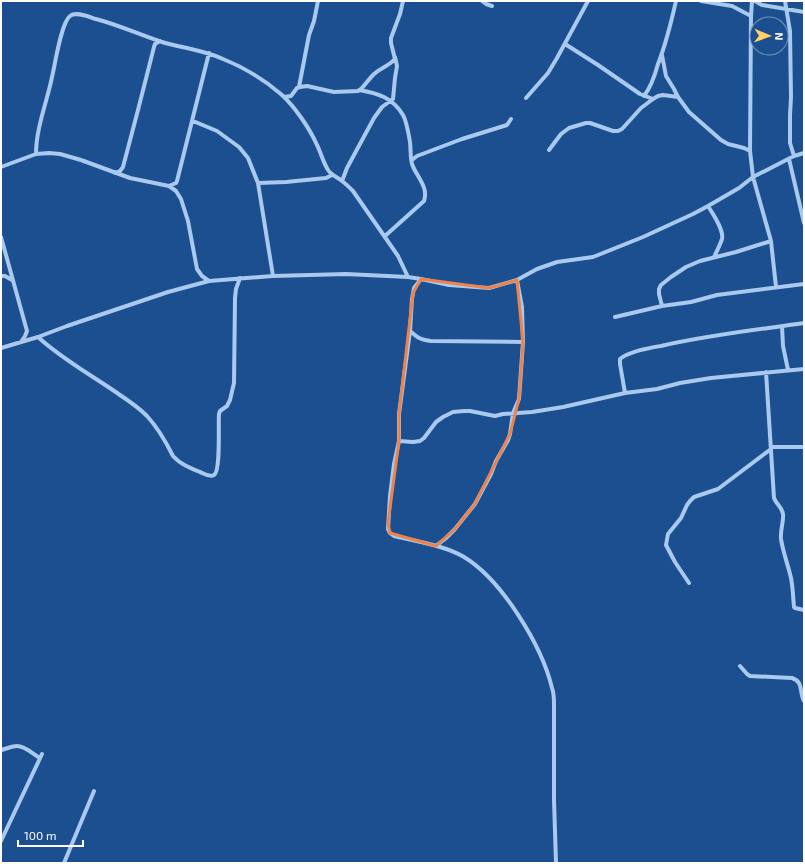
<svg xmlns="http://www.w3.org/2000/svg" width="805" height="864" font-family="'Exo 2',sans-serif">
	<rect width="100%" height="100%" fill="#1b4f8f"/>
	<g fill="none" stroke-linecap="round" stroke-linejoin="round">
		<path stroke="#a9c9ee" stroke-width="4" d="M482,1L486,4L492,6
			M701,1L732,6L751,16
			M752,1L751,16L750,151L753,177L771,241L776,287
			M755,1L762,5L804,12
			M785,1L790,31L791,97L790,115V143L794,156
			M565,44L598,65L640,94L653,99
			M662,55L666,76L674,89L678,97L689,112L721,140L728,144L744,148L750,151
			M299,87L309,35L314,21L318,1
			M359,90C378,93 393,98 403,115C406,120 409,136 410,142C411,149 410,157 412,164C416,176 429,187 424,201L385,236
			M644,96C651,87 655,75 658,64C666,44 671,23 676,1
			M284,97L291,96L297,88L300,87L307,86L334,92L358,91L361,89C365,85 369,79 374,74C380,68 389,66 395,59L391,43V38L400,14L403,1
			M526,98L548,73L557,58L588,1
			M193,121L217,131L239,147L248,158L258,183L273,276
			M549,150L561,134L569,128L586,123H590L613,131H618L622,129L641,108L653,99L658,96L663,95L678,97
			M36,154C36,128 47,102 52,77C55,65 61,23 70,16C76,11 89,17 96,19C119,25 140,35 162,42C182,48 204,50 223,59C245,68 265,80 282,95C295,107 310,129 317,145C321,153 323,162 328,170C331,175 337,177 342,181C346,184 349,187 353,191L398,256L408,277
			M789,159L804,223
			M412,160L417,156L462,139L507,125L511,119
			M1,167L36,154L49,153L60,154L81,160L130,178L169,186L176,191L181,199L188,221L197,269L202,276L209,281
			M115,173L120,171L123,167L138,110L154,47L155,44L160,41
			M342,181L347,168L374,118L382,107L393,99L395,78L397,66L395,57
			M258,183L286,182L326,178L332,175
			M169,186L176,183L177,181L209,53
			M708,206C713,214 724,230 722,239C720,245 717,251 714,257
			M1,237L27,331L25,336L21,342
			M1,276H5L12,280
			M421,279L414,288L412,299L410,331L399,414V441L394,464L390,496L388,529L390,533L394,536C415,541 446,546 464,557C502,580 542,646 552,688C554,693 554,699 554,704V800L556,863
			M662,306L659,294V289L661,285L671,277L686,267L700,261L736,252L771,241
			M615,317L662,306L691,302L717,295L804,284
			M782,326L783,346L788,370
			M410,331C418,338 421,340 431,341L523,342
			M38,337C63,360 93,376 120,395C129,401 139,408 147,416C158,428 166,442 173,456C180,464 190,468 200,472C203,473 210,478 214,475C221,471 218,424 219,414L220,411L227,406L230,400L234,383L235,298L236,289L240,278
			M1,348L38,337L67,326L168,292L209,281L273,276L346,274L408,277L421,279L449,285L489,288L517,280L537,269L557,262L593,257L643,237L693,214L708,206L739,188L753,177L794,156L804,153
			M766,372L774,498C776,504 782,507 783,514C784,521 780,530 781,539C783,552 788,565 791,578C793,588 793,597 794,607L795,608L804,610
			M625,393L620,364V359C630,351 649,348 661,346C708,335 756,330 804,323
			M399,441L413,442L420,441L424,438L436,422L443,417L453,412L464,411H470L495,416L503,414L532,412L563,407L625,393L657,389L680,383L711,378L804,369
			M771,447H804
			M436,546L446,538L455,529L475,504L491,474L496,461L508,440L510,434L513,413L519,399L523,342L522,307L517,280
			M689,583L675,562L666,545L668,534L681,518L687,505L690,501L694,497L718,489L771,449
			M740,666L747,674L750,676L792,678C804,682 799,692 804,701
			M1,750C6,749 12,746 17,746C25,746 33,754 40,758
			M1,841L42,754
			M64,863L94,791"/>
	</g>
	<path fill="none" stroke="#ee8249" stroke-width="3" stroke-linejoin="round" d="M421,279L489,288L517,280L523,342L519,399L510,434L475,504L455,529L436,546L390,533L388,523L399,441V414L413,293Z"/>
	<rect width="805" height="864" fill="none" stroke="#ffffff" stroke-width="4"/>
	<g transform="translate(769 36) rotate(92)"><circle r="19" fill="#1b4f8f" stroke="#7695bc"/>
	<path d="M0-3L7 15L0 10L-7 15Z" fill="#ffd166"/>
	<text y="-6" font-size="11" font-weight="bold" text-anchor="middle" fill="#ffffff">N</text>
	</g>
	<path d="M18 840v6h65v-6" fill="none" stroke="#ffffff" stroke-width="2"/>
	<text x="24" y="840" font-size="12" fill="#ffffff" stroke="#1b4f8f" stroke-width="3" paint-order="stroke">100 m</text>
</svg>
